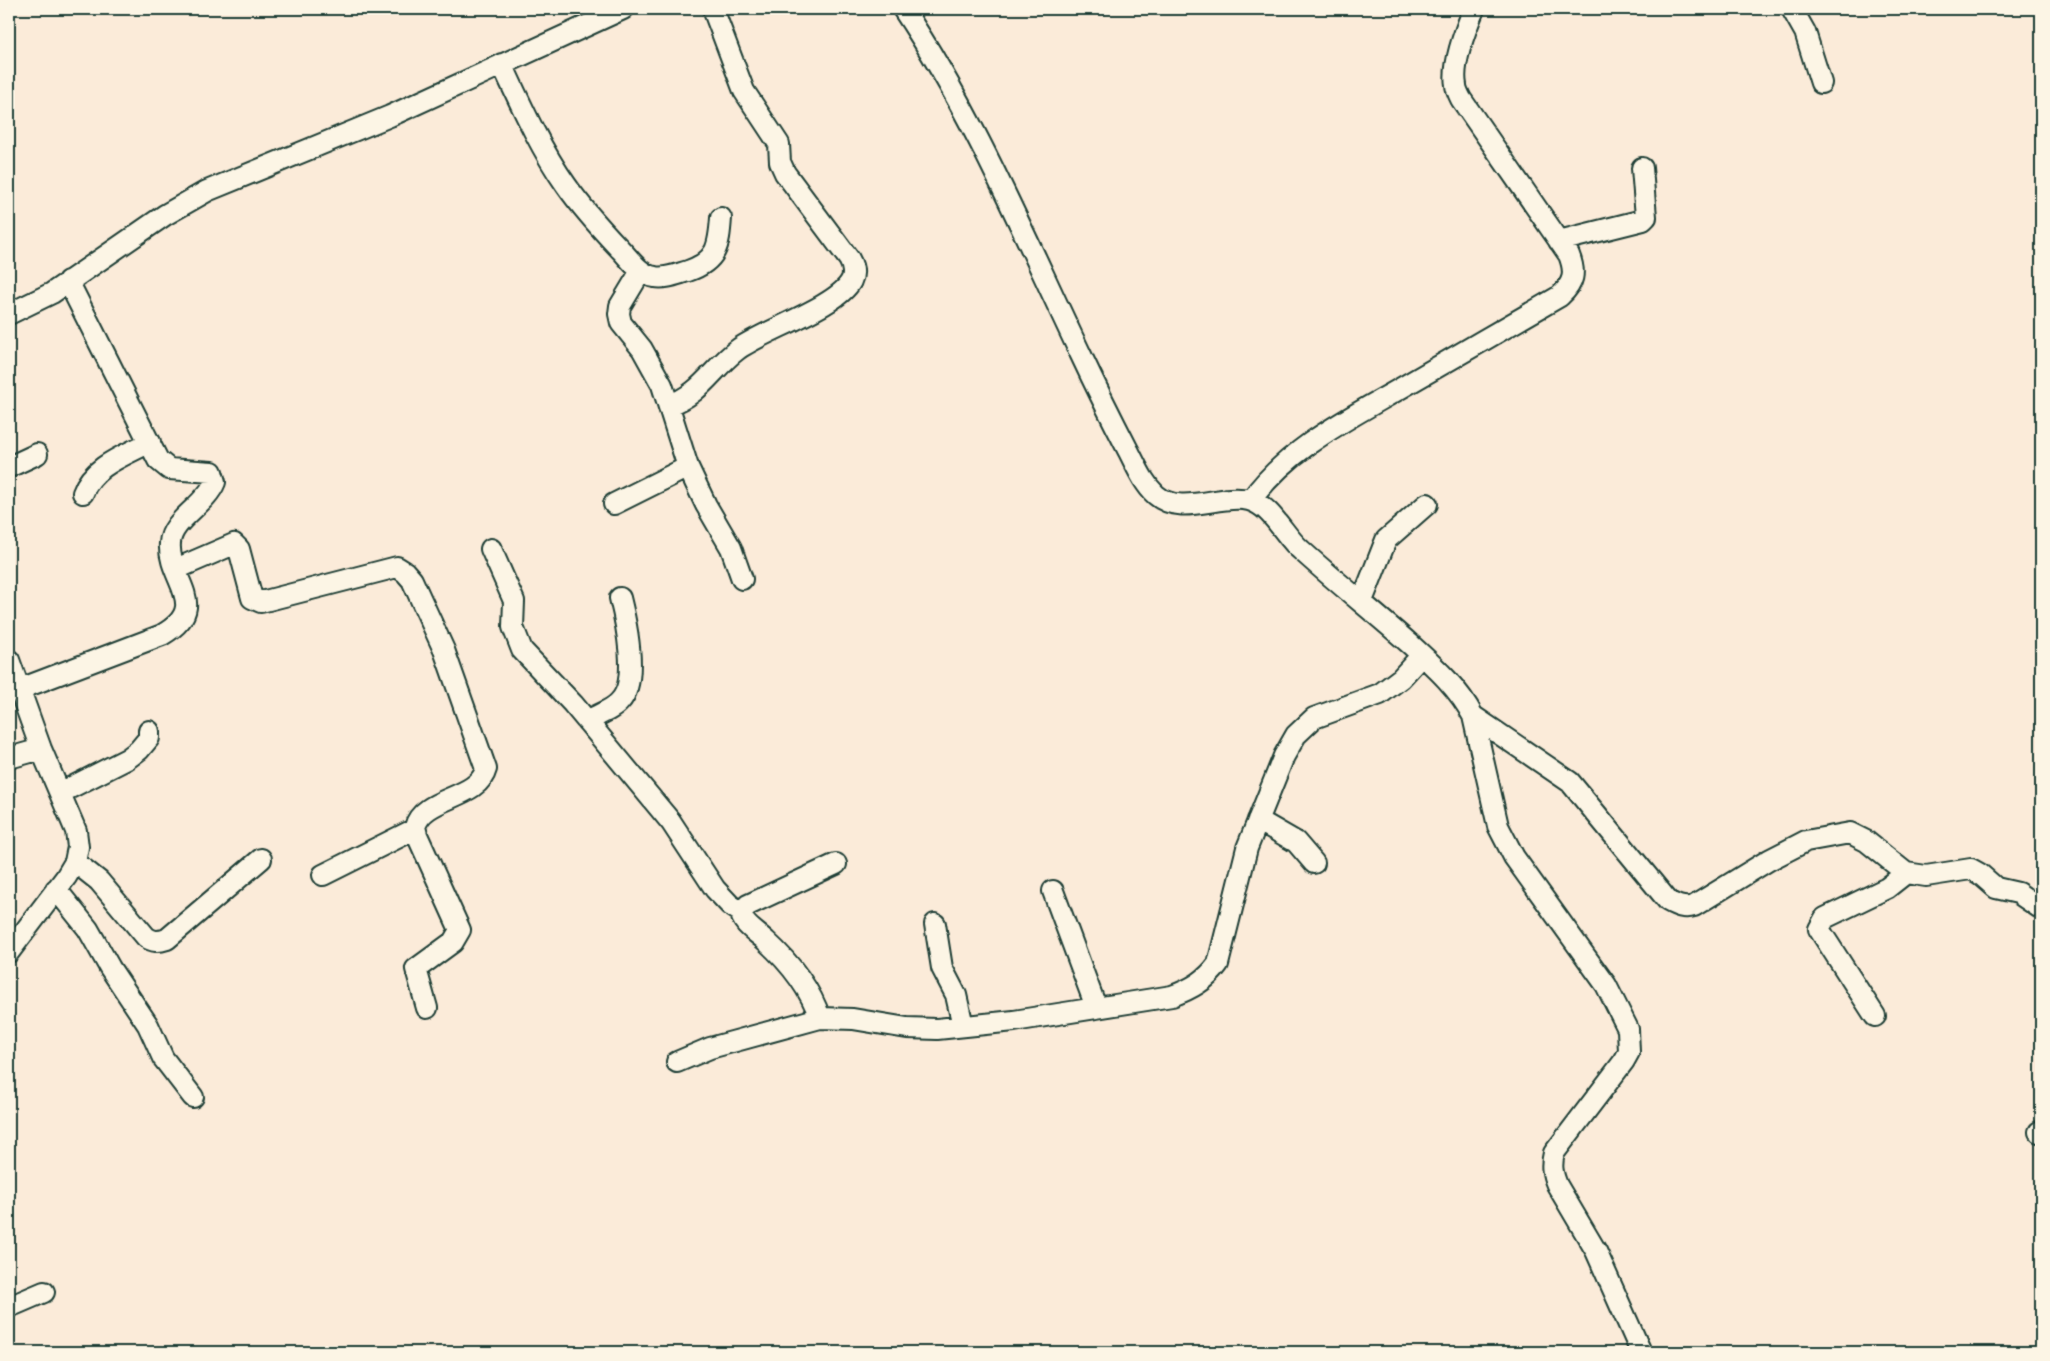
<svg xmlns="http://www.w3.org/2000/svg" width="2050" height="1361" font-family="'Indie Flower',sans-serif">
	<rect width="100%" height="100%" fill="#fbebd9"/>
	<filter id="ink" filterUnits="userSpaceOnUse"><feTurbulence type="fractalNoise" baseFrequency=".02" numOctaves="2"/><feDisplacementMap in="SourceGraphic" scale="10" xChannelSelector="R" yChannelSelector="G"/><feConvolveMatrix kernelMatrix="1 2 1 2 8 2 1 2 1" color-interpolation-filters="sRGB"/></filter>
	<g filter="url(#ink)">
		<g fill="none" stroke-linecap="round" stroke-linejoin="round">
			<defs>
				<path id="minor" d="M903,9C975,117 1025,238 1081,355C1096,387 1112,419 1128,450C1136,465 1143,483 1156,495C1181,517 1220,493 1249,500C1272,506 1284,536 1301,550C1336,582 1374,612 1410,644C1434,666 1458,687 1473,716L1498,826L1514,857L1606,985L1628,1029L1629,1052L1624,1061L1554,1153C1551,1165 1552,1173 1557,1185L1596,1251L1641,1352
					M1792,9L1805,32L1821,83
					M502,64C521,105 540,148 566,185C582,208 601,229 620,249C630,259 640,275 655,277C666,279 677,274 688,271C717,261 719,246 721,218
					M1559,241L1643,220L1646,217L1642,168
					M641,271L620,306L619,314L621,323L642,349L662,385L688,467L706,505L731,548L742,579
					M9,314L52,293L165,215L207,191L390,116L623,9
					M669,405C700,395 713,368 737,350C762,331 837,307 851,281C855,273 853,266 849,259L785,173L780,162L779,144L744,91L713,9
					M9,467L37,454
					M83,493C92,466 126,455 150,442
					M1251,500C1290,446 1352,417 1408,384C1459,355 1509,325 1560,296C1574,283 1576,273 1569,255L1461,99C1459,95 1456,89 1456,85C1452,64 1466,28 1474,9
					M614,504L688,467
					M491,549L514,601L513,627L522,650L573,704L671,822L715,889L730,905L741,912
					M176,569L234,544L239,549L252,598L261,602L397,567L405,572L412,580L444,650L486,769C478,800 423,796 415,827L417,835L460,930L453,942L416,969L427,1008
					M1362,601L1386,540L1427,504
					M9,660L41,749L76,831L78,847L75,862L66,877L9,952
					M20,689L162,635C213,606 167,580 170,543C171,520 206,505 215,482L212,472L169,469L158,460L68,281
					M1473,716L1570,782L1668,901C1677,906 1684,909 1694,906L1769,860L1806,841L1850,833L1866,841L1906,873L1926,876L1971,869L1980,874L1996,888L2018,893L2040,908L2041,907
					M587,721C597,715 613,710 620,701C639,681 626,622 620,598
					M9,758L41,749
					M60,793L127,759L139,750L149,738V731
					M1258,820L1296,842L1314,863
					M75,862L99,881L146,937C153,942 158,942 167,939L261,859
					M323,875L415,829
					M56,889L88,929L110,968L148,1025L163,1058L193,1097
					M1053,891L1096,1007
					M935,924L942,968L956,995L963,1026
					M1875,1016L1819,929L1825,918L1887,888L1906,873
					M820,1018C810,988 789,962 766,941C758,933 741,924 741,912L748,905L836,864
					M677,1062L710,1048L820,1018L853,1019L907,1028L937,1029L1014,1021L1172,996C1191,989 1206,981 1218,964L1247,848L1284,756L1296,735L1314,718L1380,694L1401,678L1422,655
					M2039,1132L2041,1131
					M9,1307L44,1292"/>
			</defs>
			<use href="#minor" stroke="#1f3d34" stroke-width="24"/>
			<use href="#minor" stroke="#fcf5e5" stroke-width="20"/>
		</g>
	</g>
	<rect width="2050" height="1361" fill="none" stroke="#fcf5e5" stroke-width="30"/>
	<rect x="15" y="15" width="2020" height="1331" fill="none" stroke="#1f3d34" stroke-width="2" filter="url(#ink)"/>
</svg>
